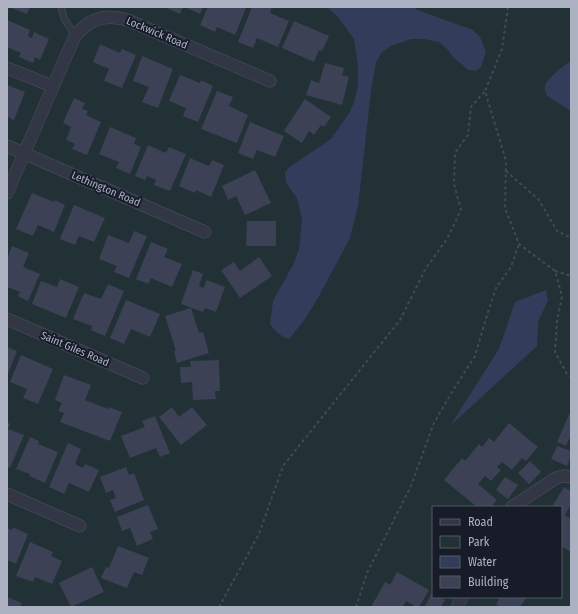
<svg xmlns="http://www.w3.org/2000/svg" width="578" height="614" font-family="'Fira Sans Condensed',sans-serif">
	<rect width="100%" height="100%" fill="#202434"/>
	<path fill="#223136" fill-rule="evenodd" d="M7,7H571V607H7ZM433,507H561V597H433Z"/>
	<path fill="#333c5b" d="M327,7H412L423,12L473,30L480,37L486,52L481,67L476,71L468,70L454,58L447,49L439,42L424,39H411L391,46L382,52L376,62L371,91L358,206L350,238L318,298L305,319L289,339C280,336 275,331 270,324L273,301L294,263L299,249L302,219L297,198L286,183L285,173L288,168L331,139L350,112L354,102L358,86V65L354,39L338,17Z
		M571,61V111L547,96C546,93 544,90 545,86C546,80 565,64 571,61Z
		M546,290L548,300L538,322L537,346L450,426L499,349L515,302Z"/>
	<path fill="#3c4155" d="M9,7H30L27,14Z
		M164,7H183L180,14Z
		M184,7H203L200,14Z
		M208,7H244L246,8L235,35L217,27L215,32L200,25Z
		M252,7H272L270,13L289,21L278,47L257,38L253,48L238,42Z
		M7,20L30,30L28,36L32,38L34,32L49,39L40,60L35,57L33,63L19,57L21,53L7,47Z
		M294,21L329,36L322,51L319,50L314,62L282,48Z
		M100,44L120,53L122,49L136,55L122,88L104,81L109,69L93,62Z
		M142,56L173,69L158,108L142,102L149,87L133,81Z
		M325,63L344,68L342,75L349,77L342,105L306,95L311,80L319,83Z
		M180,75L200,83L201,80L213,86L198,122L183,116L186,108L169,101Z
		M7,85L25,92L14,120L7,117Z
		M217,91L233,97L229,106L248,115L237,143L201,129Z
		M74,98L85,103L82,109L88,111L86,115L101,122L87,155L72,149L75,144L66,140L71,127L63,123Z
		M305,99L331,117L324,127L321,125L314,135L309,131L302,143L284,131Z
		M250,122L284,136L275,157L257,150L253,159L238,153Z
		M110,127L136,138L134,144L141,147L130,174L116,168L119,162L99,154Z
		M148,145L166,153L169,147L186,154L170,191L154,185L156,180L147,176L145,180L135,176Z
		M190,158L209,166L212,160L224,165L211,197L196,190L195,193L179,186Z
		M255,170L271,203L245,215L236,196L228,200L222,186Z
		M32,193L54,202L55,200L65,205L54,232L38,225L33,236L16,229Z
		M74,205L105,218L94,242L79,236L75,245L60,239Z
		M247,221H276V246H246Z
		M134,231L147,236L129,278L114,272L117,266L99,259L108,235L129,243Z
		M151,242L168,249L164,257L182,264L172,287L151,278L148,284L136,279Z
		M12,246L29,253L23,267L40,274L28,301L18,296L20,292L7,287V259Z
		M259,257L272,276L240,298L221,270L234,262L240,271Z
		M193,270L203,274L199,286L204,288L206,280L225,287L216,312L205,308L203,312L181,304Z
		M60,279L79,287L66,318L32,304L41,281L57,287Z
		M108,284L124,291L105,336L91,330L92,326L73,319L84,293L101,299Z
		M126,300L160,314L150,337L131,329L124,344L110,338Z
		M191,308L199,333L203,332L209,353L177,363L174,351H176L165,316Z
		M7,347L17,351L7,376Z
		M21,355L53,369L38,404L23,398L27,389L10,382Z
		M219,360L220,391H215L216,399L193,400L192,382L181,383L180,367H191L190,361Z
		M64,375L91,385L85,400L108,409L109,407L122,412L110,441L60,422L64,413L58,411L62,403L55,400Z
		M172,407L179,417L192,407L207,425L181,445L159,417Z
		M571,410V439H569L566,446L557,442Z
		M155,416L170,453L160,457L156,448L130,458L121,436L145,427L142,421Z
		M7,422L10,424L8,429L24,435L10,468L7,467Z
		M509,423L538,447L526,461L522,458L512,470L502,462L497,467L501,470L491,481L485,476L478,484L497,500L491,507H477L444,480L462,458L465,461L479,444L482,447L489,438L494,442Z
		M30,437L39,441L38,444L58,452L45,483L29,476L30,474L16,469Z
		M68,443L81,449L75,464L83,468L85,464L99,470L89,492L69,483L64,494L49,487Z
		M557,446L571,451V455L567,466L551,459Z
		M530,461L541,472L529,484L518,473Z
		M126,467L129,475L134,473L144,500L115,512L110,500L116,498L113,490L106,493L100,477Z
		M505,477L518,485L508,499L496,490Z
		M564,487L571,491V509L569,508L565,515L571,519V552L561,546V507H552Z
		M148,505L158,529L150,532L153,539L137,546L130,528L122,531L117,517Z
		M13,527L28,534L16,564L7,560V528L12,530Z
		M30,542L53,552L51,556L62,561L52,584L35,577L33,582L16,576Z
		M118,546L149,558L142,575L134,572L127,588L101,578L106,567L109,568Z
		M92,567L104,592L71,607L59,583Z
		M397,572L429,590L419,607H416L406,601L403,607H371L385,582L390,585Z
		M431,594L433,595V597H437L445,600L441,607H425Z
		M7,597L22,603L20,607H7Z
		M500,597H525L526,598L520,607H500L496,604Z"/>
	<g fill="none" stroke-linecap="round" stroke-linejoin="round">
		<defs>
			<path id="lane" d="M61,7L64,18L75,36"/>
			<path id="street" d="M7,68L52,86
				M7,146L205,232
				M7,193L74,38C88,18 107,13 130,21L270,81
				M7,319L143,378
				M7,494L80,526
				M512,507L556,478L564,476L571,477
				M457,607L462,597"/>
		</defs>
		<use href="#lane" stroke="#4d5160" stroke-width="7"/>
		<use href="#street" stroke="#4d5160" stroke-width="13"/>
		<path stroke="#3f4c53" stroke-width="2" stroke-dasharray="3 3" stroke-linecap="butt" d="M508,7L502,49L485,91L506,161L505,208L519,244L555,271L562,296L557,321L555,352L567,374L571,377
			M506,171L539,200L557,231L571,238
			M555,271L571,276
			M219,607L259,534L283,466L400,320L426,268L447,239L461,210L454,184L455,153L468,135L471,107L485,91
			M356,607L367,573L410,488L434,423L452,392L475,356L488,312L496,288L511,267L519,244"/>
		<use href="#lane" stroke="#333745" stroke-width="6"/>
		<use href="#street" stroke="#333745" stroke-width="12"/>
	</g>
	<g text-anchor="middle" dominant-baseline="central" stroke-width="4" stroke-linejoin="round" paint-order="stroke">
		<g font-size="11" fill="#acb1c2" stroke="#181c29">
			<text transform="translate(157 33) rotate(23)">Lockwick Road</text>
			<text transform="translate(106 189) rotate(23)">Lethington Road</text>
			<text transform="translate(75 349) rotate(23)">Saint Giles Road</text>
		</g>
	</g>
	<rect width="578" height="614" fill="none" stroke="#acb1c2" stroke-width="16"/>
	<rect x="432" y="506" width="130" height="92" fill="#181c29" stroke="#535866"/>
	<rect x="440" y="519" width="20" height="6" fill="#333745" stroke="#535866"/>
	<text x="468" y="526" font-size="12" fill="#acb1c2">Road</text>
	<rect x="440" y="536" width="20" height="12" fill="#223136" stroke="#535866"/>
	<text x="468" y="546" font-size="12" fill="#acb1c2">Park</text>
	<rect x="440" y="556" width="20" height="12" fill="#333c5b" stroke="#535866"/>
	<text x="468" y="566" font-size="12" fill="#acb1c2">Water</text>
	<rect x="440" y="576" width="20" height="12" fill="#3c4155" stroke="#535866"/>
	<text x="468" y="586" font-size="12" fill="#acb1c2">Building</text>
</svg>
